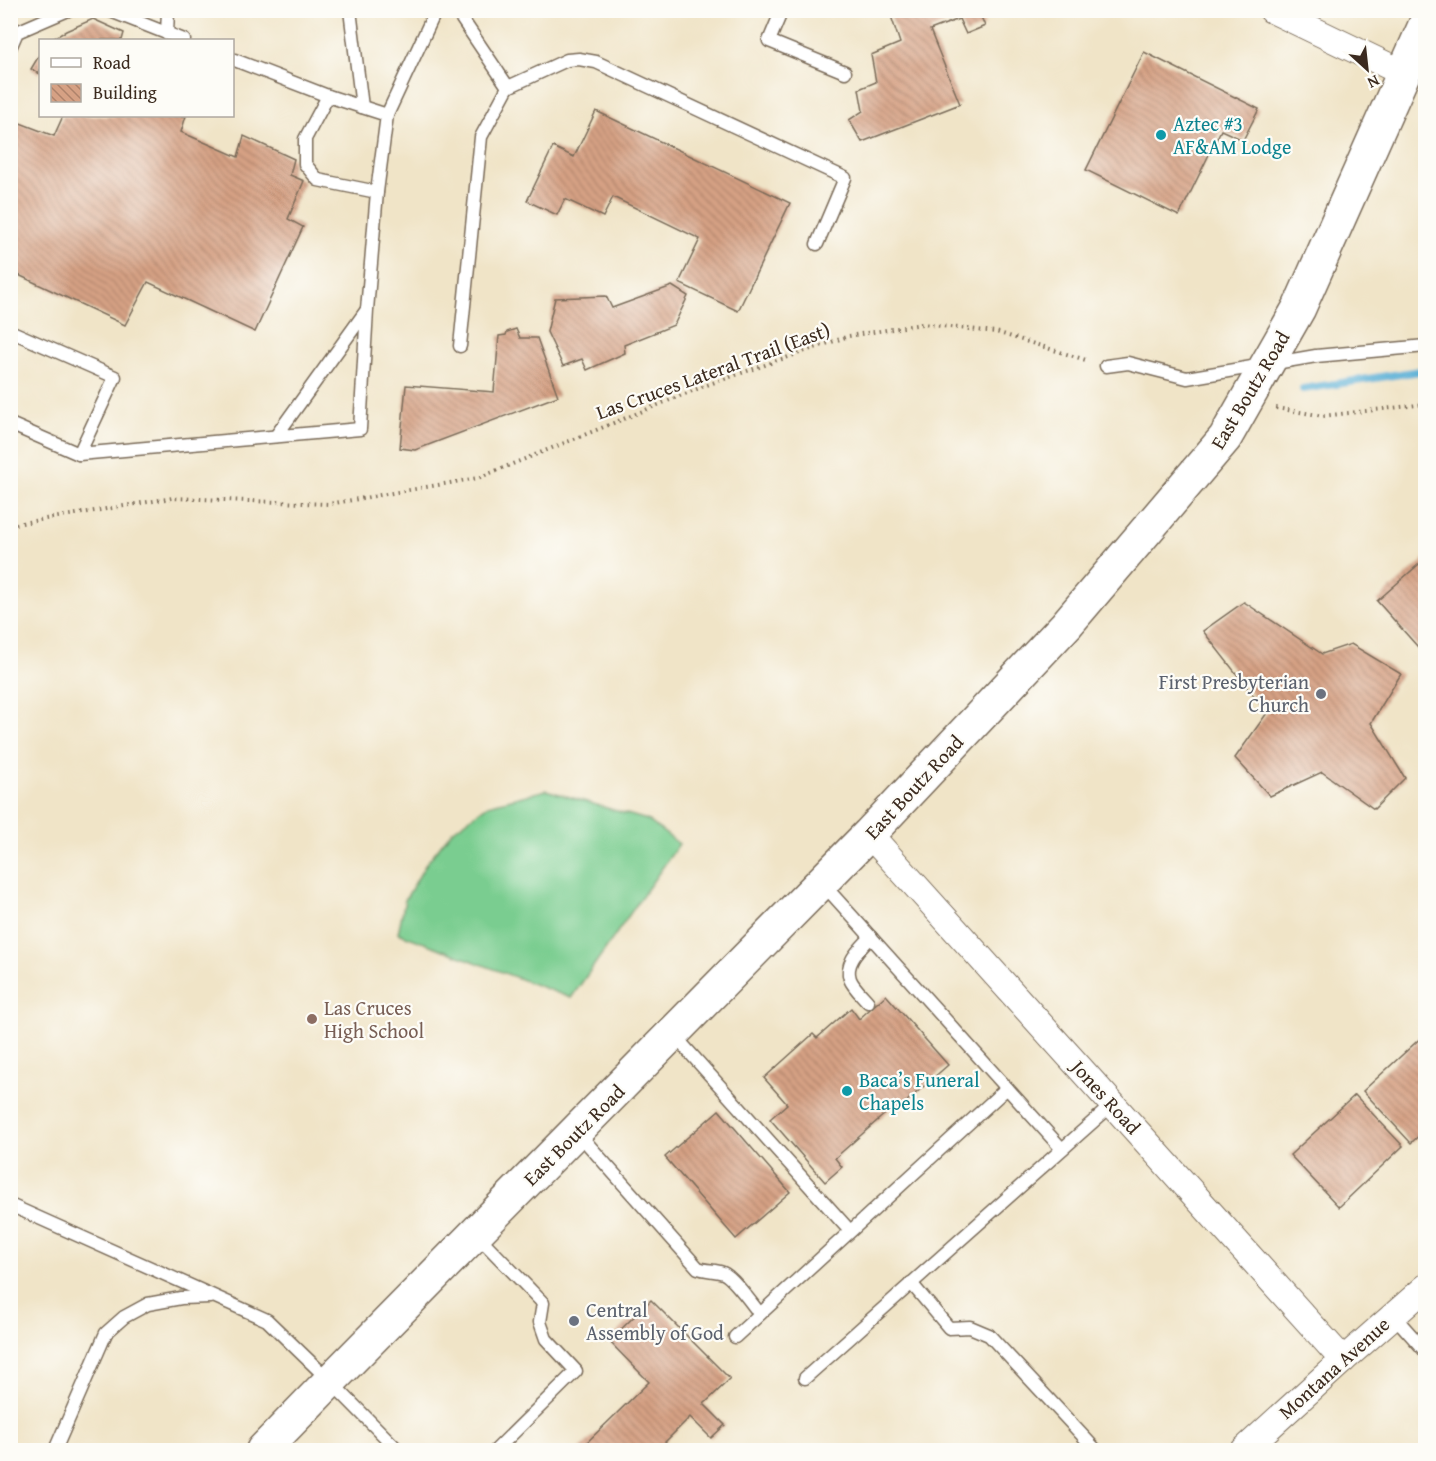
<svg xmlns="http://www.w3.org/2000/svg" width="1436" height="1461" viewBox="0 0 1436 1461" font-family="'Gentium Book Plus',serif">
	<style>
		.pitch { fill: #7acd90; stroke: #5a7c57; stroke-width: 1.5 }
		.lines { fill: none; stroke-linecap: round; stroke-linejoin: round }
		.stream { stroke: #58afd5; stroke-width: 8 }
		.building { fill: url(#building-back-hatch) }
		.lane-casing { stroke: #7a6b59; stroke-width: 15 }
		.street-casing { stroke: #7a6b59; stroke-width: 28 }
		.secondary-casing { stroke: #7a6b59; stroke-width: 36 }
		.path { stroke: #7a6b59; stroke-width: 4; stroke-dasharray: 1.5 4.5; stroke-linecap: butt }
		.lane { stroke: #fff; stroke-width: 12 }
		.street { stroke: #fff; stroke-width: 26 }
		.secondary { stroke: #fff; stroke-width: 33 }
		.culture-dot { fill: #0f9aa8; stroke: #fdfcf7; stroke-width: 2 }
		.worship-dot { fill: #6b7280; stroke: #fdfcf7; stroke-width: 2 }
		.education-dot { fill: #8d6e63; stroke: #fdfcf7; stroke-width: 2 }
		.labels { text-anchor: middle; stroke-width: 4.5; stroke-linejoin: round; paint-order: stroke }
		.culture-label { font-size: 20px; fill: #0d838f; stroke: #fdfcf7; text-anchor: start }
		.street-label { font-size: 20px; fill: #3b2a1e; stroke: #fdfcf7 }
		.worship-label { font-size: 20px; fill: #5b616d; stroke: #fdfcf7; text-anchor: end }
		.education-label { font-size: 20px; fill: #785e54; stroke: #fdfcf7; text-anchor: start }
	</style>
	<defs>
		<pattern id="building-back-hatch" width="6" height="6" patternUnits="userSpaceOnUse" patternTransform="scale(1.5)"><rect width="6" height="6" fill="#d6a184"/><path d="M-1 5l2 2M0 0l6 6M5-1l2 2" fill="none" stroke="#af836b"/></pattern>
	</defs>
	<rect width="100%" height="100%" fill="#fdfcf7"/>
	<filter id="ink" filterUnits="userSpaceOnUse"><feTurbulence type="fractalNoise" baseFrequency=".0167" numOctaves="2"/><feDisplacementMap in="SourceGraphic" scale="12" xChannelSelector="R" yChannelSelector="G"/><feConvolveMatrix kernelMatrix="1 2 1 2 8 2 1 2 1" color-interpolation-filters="sRGB"/></filter>
	<filter id="wash" filterUnits="userSpaceOnUse"><feTurbulence type="fractalNoise" baseFrequency=".008" numOctaves="4" result="noise"/><feDisplacementMap in="SourceGraphic" scale="24" xChannelSelector="R" yChannelSelector="G"/><feGaussianBlur stdDeviation="1.35" result="paint"/><feColorMatrix in="noise" values="0 0 0 0 0 0 0 0 0 0 0 0 0 0 0 0 0 1.4 0 .05"/><feComposite in="paint" operator="in"/></filter>
	<g filter="url(#wash)">
		<rect width="100%" height="100%" fill="#f0e4c7"/>
		<polygon class="pitch" points="546,790 647,820 679,844 571,998 398,933 405,900 426,864 451,832 488,805"/>
		<g class="lines">
			<polyline class="stream" points="1303,389 1426,370"/>
		</g>
		<g id="blocks">
			<g class="building">
				<polygon points="889,10 978,10 985,26 966,34 959,19 930,30 960,104 862,142 849,120 863,111 859,89 876,82 871,55 900,43"/>
				<polygon points="93,19 124,33 122,40 51,40 66,31"/>
				<polygon points="1144,52 1259,109 1243,140 1221,130 1179,216 1086,170"/>
				<polygon points="40,54 40,74 31,69"/>
				<polygon points="596,111 790,203 738,311 679,283 700,239 613,197 603,217 565,199 557,215 527,201 553,147 574,157"/>
				<polygon points="63,116 186,116 181,132 238,157 244,136 294,159 290,175 304,181 288,219 303,227 255,332 148,282 125,325 10,271 10,119 54,136"/>
				<polygon points="672,286 688,296 674,325 624,345 625,353 587,370 582,359 563,366 547,332 555,298 606,296 612,308"/>
				<polygon points="516,329 520,338 537,338 558,396 415,450 400,448 406,385 494,392 499,336 506,335 507,332"/>
				<polygon points="1426,558 1426,656 1377,601"/>
				<polygon points="1244,602 1322,654 1351,644 1401,674 1371,723 1405,778 1374,809 1322,772 1270,796 1235,758 1267,713 1203,631"/>
				<polygon points="886,995 948,1065 898,1109 895,1105 835,1158 842,1167 825,1182 770,1119 787,1104 764,1078 813,1034 817,1038 851,1008 859,1019"/>
				<polygon points="1426,1033 1426,1129 1411,1143 1363,1091"/>
				<polygon points="1355,1095 1403,1146 1339,1207 1290,1155"/>
				<polygon points="719,1110 790,1192 736,1239 665,1157"/>
				<polygon points="651,1300 730,1379 704,1404 725,1425 711,1438 690,1417 657,1450 579,1450 649,1382 609,1341"/>
			</g>
		</g>
	</g>
	<g filter="url(#ink)">
		<use href="#blocks" fill-opacity="0" stroke="#7a6b59" stroke-width="1.5"/>
		<g class="lines">
			<defs>
				<g id="lane">
					<polyline points="108,10 184,40"/>
					<polyline points="350,10 362,107"/>
					<polyline points="456,10 508,87 481,137 460,346"/>
					<polyline points="782,10 769,41 845,72"/>
					<polyline points="167,34 168,10"/>
					<polyline points="10,48 17,32 68,10"/>
					<polyline points="232,59 328,96 387,115"/>
					<polyline points="508,87 567,60 579,59 596,62 845,178 817,244"/>
					<polyline points="328,96 305,139 305,164 318,180 377,192"/>
					<polyline points="10,331 115,377 79,454"/>
					<polyline points="1106,366 1128,363 1187,378 1316,356 1426,346"/>
					<polyline points="10,424 79,454 360,429 367,310 377,192 387,115 436,10"/>
					<polyline points="276,436 366,311"/>
					<polyline points="822,883 1062,1149"/>
					<path d="M868 1002C863 996 853 987 850 979 844 962 861 948 871 937"/>
					<polyline points="673,1034 850,1231"/>
					<path d="M577 1132 698 1268C706 1271 715 1270 723 1273 733 1277 752 1304 760 1314"/>
					<polyline points="10,1205 267,1320 330,1381 398,1450"/>
					<polyline points="477,1235 543,1303 540,1322 546,1339 576,1371 496,1450"/>
					<polyline points="911,1283 949,1328 970,1327 989,1335 1096,1450"/>
					<polyline points="1393,1315 1426,1352"/>
					<polyline points="735,1337 1007,1088"/>
					<polyline points="805,1378 1113,1104"/>
					<polyline points="55,1450 106,1333 124,1317 148,1304 181,1298 210,1297"/>
				</g>
				<g id="street">
					<polyline points="1272,10 1403,73"/>
					<polyline points="869,834 1343,1360"/>
					<polyline points="1244,1450 1343,1360 1426,1287"/>
				</g>
				<polyline id="secondary" points="263,1450 330,1381 869,834 1066,625 1225,438 1299,308 1426,23"/>
			</defs>
			<use href="#lane" class="lane-casing"/>
			<use href="#street" class="street-casing"/>
			<use href="#secondary" class="secondary-casing"/>
			<g class="path">
				<polyline points="1276,408 1323,416 1426,404"/>
				<polyline points="10,525 172,498 329,504 478,478 707,385 849,336 922,324 996,332 1089,361"/>
			</g>
			<use href="#lane" class="lane"/>
			<use href="#street" class="street"/>
			<use href="#secondary" class="secondary"/>
		</g>
	</g>
	<g class="culture-dot">
		<circle cx="1161" cy="135" r="6"/>
		<circle cx="847" cy="1091" r="6"/>
	</g>
	<g class="worship-dot">
		<circle cx="1321" cy="694" r="6"/>
		<circle cx="574" cy="1321" r="6"/>
	</g>
	<circle class="education-dot" cx="312" cy="1019" r="6"/>
	<g class="labels">
		<g class="culture-label">
			<text x="1173" y="131">Aztec #3<tspan x="1173" dy="23">AF&amp;AM Lodge</tspan></text>
			<text x="859" y="1087">Baca’s Funeral<tspan x="859" dy="23">Chapels</tspan></text>
		</g>
		<g class="street-label">
			<text transform="translate(713 371) rotate(-20)" y="7">Las Cruces Lateral Trail (East)</text>
			<text transform="translate(1250 390) rotate(-59)" y="7">East Boutz Road</text>
			<text transform="translate(914 787) rotate(-47)" y="7">East Boutz Road</text>
			<text transform="translate(1106 1097) rotate(48)" y="7">Jones Road</text>
			<text transform="translate(574 1135) rotate(-45)" y="7">East Boutz Road</text>
			<text transform="translate(1334 1368) rotate(-42)" y="7">Montana Avenue</text>
		</g>
		<g class="worship-label">
			<text x="1309" y="689">First Presbyterian<tspan x="1309" dy="23">Church</tspan></text>
			<text x="586" y="1317" text-anchor="start">Central<tspan x="586" dy="23">Assembly of God</tspan></text>
		</g>
		<g class="education-label">
			<text x="324" y="1015">Las Cruces<tspan x="324" dy="23">High School</tspan></text>
		</g>
	</g>
	<rect width="1436" height="1461" fill="none" stroke="#fdfcf7" stroke-width="36"/>
	<rect x="39" y="39" width="195" height="78" fill="#fdfcf7" stroke="#afa8a0" stroke-width="1.5"/>
	<rect x="51" y="58" width="30" height="9" fill="#ffffff" stroke="#afa8a0" stroke-width="1.5"/>
	<text x="93" y="69" font-size="18" fill="#3b2a1e">Road</text>
	<rect x="51" y="84" width="30" height="18" fill="url(#building-back-hatch)" stroke="#afa8a0" stroke-width="1.5"/>
	<text x="93" y="99" font-size="18" fill="#3b2a1e">Building</text>
	<g transform="translate(1367 69) rotate(153)" stroke="#fdfcf7" stroke-width="4.5" paint-order="stroke">
	<path d="M0-4.5L10 22L0 15L-10 22Z" fill="#3b2a1e"/>
	<text y="-9" font-size="16" font-weight="bold" text-anchor="middle" fill="#3b2a1e">N</text>
	</g>
</svg>
